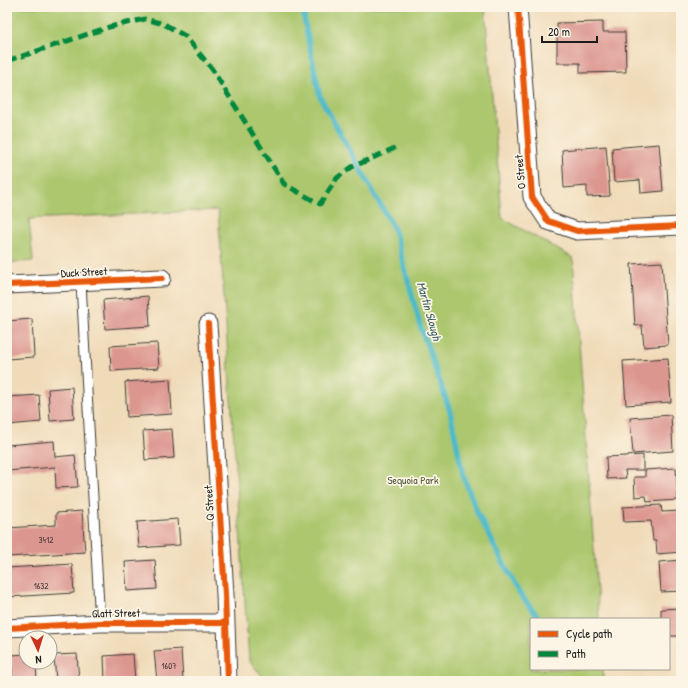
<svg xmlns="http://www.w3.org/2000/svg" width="688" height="688" viewBox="0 0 688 688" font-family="'Patrick Hand',sans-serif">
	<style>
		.green { fill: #acc76e; stroke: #647245 }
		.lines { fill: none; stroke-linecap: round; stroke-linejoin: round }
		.stream { stroke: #4dbac8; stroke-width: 5.5 }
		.building { fill: #dc9690 }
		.lane-casing { stroke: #3c3934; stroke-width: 11 }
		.street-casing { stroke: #3c3934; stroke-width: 19 }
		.lane { stroke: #fff; stroke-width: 9 }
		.street { stroke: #fff; stroke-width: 17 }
		.quiet { stroke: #00873e; stroke-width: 5; stroke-dasharray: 10 5; stroke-linecap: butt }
		.cycleway-casing { stroke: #fcf5e5; stroke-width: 8 }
		.cycleway { stroke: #e8590c; stroke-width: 6 }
		.labels { text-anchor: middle; stroke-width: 3.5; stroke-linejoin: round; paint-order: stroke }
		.number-label { font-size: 9px; fill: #4c3a39 }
		.street-label { font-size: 11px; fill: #1c1c1c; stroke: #fcf5e5 }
		.park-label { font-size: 11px; fill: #4e5839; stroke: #fcf5e5 }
		.water-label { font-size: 12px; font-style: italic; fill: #305b61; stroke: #fcf5e5 }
	</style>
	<rect width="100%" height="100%" fill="#fcf5e5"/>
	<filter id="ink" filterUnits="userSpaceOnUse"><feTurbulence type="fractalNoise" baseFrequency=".025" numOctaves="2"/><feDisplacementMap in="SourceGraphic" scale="8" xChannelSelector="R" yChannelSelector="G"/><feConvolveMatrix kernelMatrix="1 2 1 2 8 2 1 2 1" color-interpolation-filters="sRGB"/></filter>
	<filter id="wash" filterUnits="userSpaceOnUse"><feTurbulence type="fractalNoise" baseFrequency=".012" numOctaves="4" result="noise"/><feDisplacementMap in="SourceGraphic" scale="16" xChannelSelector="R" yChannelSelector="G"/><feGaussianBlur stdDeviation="0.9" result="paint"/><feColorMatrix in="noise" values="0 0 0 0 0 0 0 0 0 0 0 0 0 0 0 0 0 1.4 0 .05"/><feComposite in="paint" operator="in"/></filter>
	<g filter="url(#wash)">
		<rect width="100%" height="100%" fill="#f0dbb9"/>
		<polygon class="green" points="7,7 485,7 502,218 573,258 599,619 531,619 531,669 603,669 604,681 267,681 249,661 218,210 29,219 33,261 7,263"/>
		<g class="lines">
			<polyline class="stream" points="303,7 305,24 320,97 394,229 421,328 450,411 463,475 477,512 519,593 540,619"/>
		</g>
		<g id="blocks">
			<g class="building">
				<polygon points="603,22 603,32 625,32 626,72 580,73 580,63 557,63 557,23"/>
				<polygon points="659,144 663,191 641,193 640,180 614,182 612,148"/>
				<polygon points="606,146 610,196 587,197 587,186 564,188 562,150"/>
				<polygon points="662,262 668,345 644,347 642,325 635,326 631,264"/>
				<polygon points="148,296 150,326 105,329 103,300"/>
				<polygon points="32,319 34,357 7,359 7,321"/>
				<polygon points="157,343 159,368 111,371 110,346"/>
				<polygon points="668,358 671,402 626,405 623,361"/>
				<polygon points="170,379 172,414 127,417 125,382"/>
				<polygon points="72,387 74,419 50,421 48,389"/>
				<polygon points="39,395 41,422 7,425 7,397"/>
				<polygon points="671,415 673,451 633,454 630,418"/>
				<polygon points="172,429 174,458 145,460 143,431"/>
				<polygon points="54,441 55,457 75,455 78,487 56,488 55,467 7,471 7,445"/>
				<polygon points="643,455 643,470 625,470 626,478 607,479 606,457"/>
				<polygon points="676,468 678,500 647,502 646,496 635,497 634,477 645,477 645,470"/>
				<polygon points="661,505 662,512 681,511 681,552 657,554 656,541 653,541 651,521 624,522 623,507"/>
				<polygon points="82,511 85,552 7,557 7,528 56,525 56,513"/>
				<polygon points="178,519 180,545 139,548 137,522"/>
				<polygon points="155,560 157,589 127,591 125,562"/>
				<polygon points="681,560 681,591 661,592 659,562"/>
				<polygon points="72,564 74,593 8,597 7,568"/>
				<polygon points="681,608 681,644 680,644 679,636 669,636 669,619 661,619 661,609"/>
				<polygon points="181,649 183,681 157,681 154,651"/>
				<polygon points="26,654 26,662 36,662 37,681 13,681 11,655"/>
				<polygon points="77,654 79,681 56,681 54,655"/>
				<polygon points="133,654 135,681 105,681 104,656"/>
			</g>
		</g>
	</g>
	<g filter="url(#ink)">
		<use href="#blocks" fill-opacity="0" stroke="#3c3934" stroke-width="1"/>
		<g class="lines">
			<defs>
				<polyline id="lane" points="81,283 100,623"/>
				<g id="street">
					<polyline points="518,7 532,197 548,221 577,231 681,226"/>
					<polyline points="7,285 162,278"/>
					<polyline points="208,324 225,594 228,681"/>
					<polyline points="7,628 100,623 225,623"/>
				</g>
			</defs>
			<use href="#lane" class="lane-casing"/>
			<use href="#street" class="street-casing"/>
			<use href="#lane" class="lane"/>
			<use href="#street" class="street"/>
			<polyline class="quiet" points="7,61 109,27 145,19 164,24 185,36 212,69 284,184 320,204 337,178 352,167 395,148"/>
			<defs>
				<g id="cycleway">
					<polyline points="518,7 532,197 548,221 577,231 681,226"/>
					<polyline points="7,285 162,278"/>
					<polyline points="208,324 225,594 228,681"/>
					<polyline points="7,628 100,623 225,623"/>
				</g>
			</defs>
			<use href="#cycleway" class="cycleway-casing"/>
			<use href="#cycleway" class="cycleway"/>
		</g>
	</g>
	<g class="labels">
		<g class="number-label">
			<text x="46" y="543">3412</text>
			<text x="41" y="589">1632</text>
			<text x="169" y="669">1607</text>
		</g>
		<g class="street-label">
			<text transform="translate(520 172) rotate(-95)" y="4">O Street</text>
			<text transform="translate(84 272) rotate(-3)" y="4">Duck Street</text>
			<text transform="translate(209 503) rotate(-93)" y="4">Q Street</text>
			<text transform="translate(116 613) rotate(-1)" y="4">Glatt Street</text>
		</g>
		<g class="park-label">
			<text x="413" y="484">Sequoia Park</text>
		</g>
		<g class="water-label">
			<text transform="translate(429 311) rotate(74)" y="4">Martin Slough</text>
		</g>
	</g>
	<rect width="688" height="688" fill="none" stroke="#fcf5e5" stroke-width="24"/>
	<rect x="530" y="618" width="140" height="52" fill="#fcf5e5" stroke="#a29e95"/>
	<rect x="538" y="631" width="20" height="6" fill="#e8590c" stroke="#a29e95"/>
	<text x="566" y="638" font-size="12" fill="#1c1c1c">Cycle path</text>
	<rect x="538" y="651" width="20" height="6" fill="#00873e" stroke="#a29e95"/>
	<text x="566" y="658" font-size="12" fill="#1c1c1c">Path</text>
	<g transform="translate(38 650) rotate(176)"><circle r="19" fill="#fcf5e5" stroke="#a29e95"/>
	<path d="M0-3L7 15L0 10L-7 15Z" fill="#c8321e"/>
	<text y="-6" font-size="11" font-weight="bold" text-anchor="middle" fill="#1c1c1c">N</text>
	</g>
	<path d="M542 36v6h55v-6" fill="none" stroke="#1c1c1c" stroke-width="2"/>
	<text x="548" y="36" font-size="12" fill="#1c1c1c" stroke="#fcf5e5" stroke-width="3" paint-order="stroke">20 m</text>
</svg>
